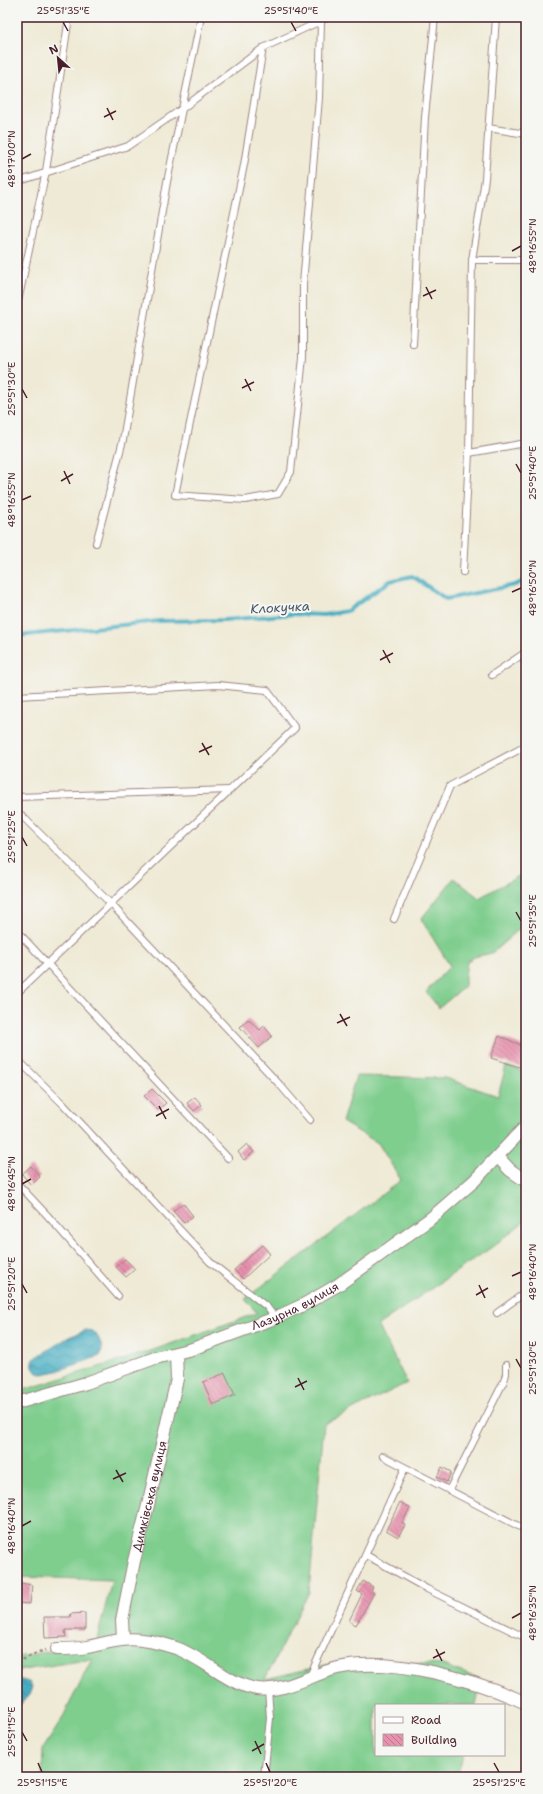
<svg xmlns="http://www.w3.org/2000/svg" width="543" height="1794" viewBox="0 0 543 1794" font-family="'Shantell Sans',sans-serif">
	<style>
		.grass { fill: #7fce8e; stroke: #64765c }
		.water { fill: url(#water-waves); stroke: #476677 }
		.lines { fill: none; stroke-linecap: round; stroke-linejoin: round }
		.stream { stroke: #44aec3; stroke-width: 4 }
		.building { fill: url(#building-back-hatch) }
		.service-casing { stroke: #9c8480; stroke-width: 8 }
		.minor-casing { stroke: #9c8480; stroke-width: 14 }
		.path { stroke: #9c8480; stroke-width: 2.5; stroke-dasharray: 3 3; stroke-linecap: butt }
		.service { stroke: #fff; stroke-width: 6 }
		.minor { stroke: #fff; stroke-width: 12 }
		.ticks { fill: none; stroke: #4a1f2b; stroke-width: 1.5 }
		.labels { text-anchor: middle; stroke-width: 4; stroke-linejoin: round; paint-order: stroke }
		.street-label { font-size: 12px; fill: #4a1f2b; stroke: #f6f6f2 }
		.water-label { font-size: 13px; font-style: italic; fill: #485868; stroke: #f6f6f2 }
		.neatline { fill: none; stroke: #4a1f2b; stroke-width: 1.5 }
		.ticks-label { font-size: 10px; text-anchor: middle; fill: #4a1f2b }
	</style>
	<defs>
		<pattern id="water-waves" width="16" height="10" patternUnits="userSpaceOnUse"><rect width="16" height="10" fill="#44aec3"/><path d="M0 5q4-4 8 0t8 0" fill="none" stroke="#3b8d9f"/></pattern>
		<pattern id="building-back-hatch" width="6" height="6" patternUnits="userSpaceOnUse"><rect width="6" height="6" fill="#e691ad"/><path d="M-1 5l2 2M0 0l6 6M5-1l2 2" fill="none" stroke="#bc768d"/></pattern>
	</defs>
	<rect width="100%" height="100%" fill="#f6f6f2"/>
	<filter id="ink" filterUnits="userSpaceOnUse"><feTurbulence type="fractalNoise" baseFrequency=".025" numOctaves="2"/><feDisplacementMap in="SourceGraphic" scale="8" xChannelSelector="R" yChannelSelector="G"/><feConvolveMatrix kernelMatrix="1 2 1 2 8 2 1 2 1" color-interpolation-filters="sRGB"/></filter>
	<filter id="wash" filterUnits="userSpaceOnUse"><feTurbulence type="fractalNoise" baseFrequency=".012" numOctaves="4" result="noise"/><feDisplacementMap in="SourceGraphic" scale="16" xChannelSelector="R" yChannelSelector="G"/><feGaussianBlur stdDeviation="0.9" result="paint"/><feColorMatrix in="noise" values="0 0 0 0 0 0 0 0 0 0 0 0 0 0 0 0 0 1.4 0 .05"/><feComposite in="paint" operator="in"/></filter>
	<g filter="url(#wash)">
		<rect width="100%" height="100%" fill="#efead5"/>
		<g class="grass">
			<polygon points="526,872 526,923 492,953 474,957 467,962 465,976 465,986 439,1008 426,992 450,966 421,919 454,878 479,898"/>
			<polygon points="506,1066 526,1072 526,1220 492,1247 378,1325 407,1383 324,1424 309,1592 265,1679 348,1660 391,1661 443,1665 482,1680 476,1705 376,1705 376,1755 463,1755 457,1777 42,1777 43,1749 61,1721 92,1659 17,1671 17,1657 96,1643 112,1580 21,1577 17,1597 17,1392 145,1353 257,1313 245,1299 401,1180 378,1143 342,1122 356,1076 445,1078 498,1096"/>
		</g>
		<g class="water">
			<path d="M86 1330 93 1331C99 1337 105 1348 100 1356L57 1371 42 1374 37 1373C33 1369 31 1363 35 1358L69 1337Z"/>
			<polygon points="17,1679 29,1682 32,1687 29,1695 17,1708"/>
		</g>
		<g class="lines">
			<polyline class="stream" points="17,636 159,621 224,620 294,614 324,615 347,611 390,581 412,576 446,599 515,585 526,580"/>
		</g>
		<g id="blocks">
			<g class="building">
				<polygon points="248,1019 260,1030 264,1026 272,1036 259,1048 240,1027"/>
				<polygon points="499,1036 526,1047 526,1069 491,1058"/>
				<polygon points="152,1089 166,1103 158,1110 144,1096"/>
				<polygon points="195,1097 202,1105 194,1111 187,1103"/>
				<polygon points="247,1144 254,1152 244,1160 238,1152"/>
				<polygon points="31,1166 40,1177 31,1185 22,1174"/>
				<polygon points="183,1203 193,1216 184,1223 173,1211"/>
				<polygon points="262,1245 270,1254 243,1279 234,1270"/>
				<polygon points="125,1259 135,1269 126,1277 116,1267"/>
				<polygon points="225,1373 235,1395 213,1405 203,1382"/>
				<polygon points="442,1467 451,1472 447,1482 437,1477"/>
				<polygon points="400,1502 410,1508 402,1523 405,1525 398,1537 386,1530"/>
				<polygon points="363,1581 373,1587 371,1591 374,1593 356,1625 349,1621 362,1594 357,1591"/>
				<polygon points="21,1583 32,1585 30,1604 18,1603"/>
				<polygon points="85,1613 85,1630 65,1630 66,1637 45,1638 44,1617 71,1617 70,1614"/>
			</g>
		</g>
	</g>
	<g filter="url(#ink)">
		<use href="#blocks" fill-opacity="0" stroke="#9c8480" stroke-width="1"/>
		<g class="lines">
			<defs>
				<g id="service">
					<polyline points="263,48 244,165 175,495 245,500 278,494 291,472 303,357 303,284 319,98 321,22"/>
					<polyline points="488,128 526,134"/>
					<polyline points="17,182 128,146 183,108 263,48 329,17"/>
					<polyline points="472,260 526,260"/>
					<polyline points="17,306 46,171 69,17"/>
					<polyline points="413,344 425,117 435,17"/>
					<polyline points="469,453 526,443"/>
					<polyline points="96,543 123,440 167,182 201,17"/>
					<polyline points="463,572 469,453 472,260 485,179 496,17"/>
					<polyline points="492,675 526,652"/>
					<polyline points="17,696 218,685 267,690 295,728 17,993"/>
					<polyline points="17,797 230,790"/>
					<polyline points="17,811 111,904 280,1085 310,1120"/>
					<polyline points="394,919 450,786 526,746"/>
					<polyline points="17,931 228,1158"/>
					<polyline points="17,1059 63,1104 210,1262 267,1307 275,1318"/>
					<polyline points="17,1183 47,1215 118,1296"/>
					<polyline points="497,1313 526,1292"/>
					<polyline points="383,1456 526,1530"/>
					<polyline points="449,1490 504,1381 506,1374 506,1365"/>
					<polyline points="366,1555 427,1589 526,1638"/>
					<polyline points="310,1676 405,1468"/>
					<polyline points="264,1777 270,1718 268,1689"/>
				</g>
				<g id="minor">
					<polyline points="498,1157 510,1170 526,1181"/>
					<path id="s1" d="M17 1403 86 1383 155 1358 192 1349 275 1318 303 1305 338 1285 430 1219 474 1181 526 1126"/>
					<path id="s2" d="M123 1639 122 1620 134 1561 149 1501 177 1379 176 1354"/>
					<path d="M57 1649C67 1649 77 1649 87 1647 99 1645 110 1641 122 1640 139 1637 160 1643 176 1648 204 1658 227 1684 257 1689 284 1693 312 1674 338 1668 393 1656 476 1680 526 1703"/>
				</g>
			</defs>
			<use href="#service" class="service-casing"/>
			<use href="#minor" class="minor-casing"/>
			<polyline class="path" points="17,1662 39,1652 46,1650"/>
			<use href="#service" class="service"/>
			<use href="#minor" class="minor"/>
		</g>
	</g>
	<path class="ticks" d="M63 22 68 31M291 22 296 31M107 108 113 120M104 117 116 111M22 159 31 154M512 251 521 246M426 287 432 299M423 296 436 290M245 379 251 391M242 388 254 382M22 389 27 398M516 464 521 473M64 471 70 484M61 481 73 474M22 500 31 496M512 592 521 588M383 650 390 663M380 660 393 653M202 743 209 755M199 752 212 746M22 837 27 846M516 912 521 921M340 1014 347 1026M337 1023 350 1017M159 1106 166 1119M156 1116 169 1109M22 1184 31 1179M512 1276 521 1272M22 1284 27 1293M479 1285 485 1298M476 1295 488 1288M516 1359 521 1368M298 1378 304 1390M295 1387 307 1381M116 1470 123 1482M113 1479 126 1473M22 1526 31 1521M512 1618 521 1613M436 1649 442 1661M433 1658 445 1652M22 1732 27 1741M255 1741 261 1754M252 1751 264 1744M38 1763 42 1772M266 1763 270 1772M494 1763 499 1772"/>
	<g class="labels">
		<g class="street-label">
			<text dy="4" stroke="none"><textPath href="#s1" startOffset="295">Лазурна вулиця</textPath></text>
			<text dy="4" stroke="none"><textPath href="#s2" startOffset="146">Димківська вулиця</textPath></text>
		</g>
		<g class="water-label">
			<text transform="translate(280 607) rotate(-3)" y="5">Клокучка</text>
		</g>
	</g>
	<rect width="543" height="1794" fill="none" stroke="#f6f6f2" stroke-width="44"/>
	<rect x="375" y="1704" width="130" height="52" fill="#f6f6f2" stroke="#b1a0a2"/>
	<rect x="383" y="1717" width="20" height="6" fill="#ffffff" stroke="#b1a0a2"/>
	<text x="411" y="1724" font-size="12" fill="#4a1f2b">Road</text>
	<rect x="383" y="1734" width="20" height="12" fill="url(#building-back-hatch)" stroke="#b1a0a2"/>
	<text x="411" y="1744" font-size="12" fill="#4a1f2b">Building</text>
	<g transform="translate(58 58) rotate(333)" stroke="#f6f6f2" stroke-width="3" paint-order="stroke">
	<path d="M0-3L7 15L0 10L-7 15Z" fill="#4a1f2b"/>
	<text y="-6" font-size="11" font-weight="bold" text-anchor="middle" fill="#4a1f2b">N</text>
	</g>
	<rect x="22" y="22" width="499" height="1750" class="neatline"/>
	<g class="ticks-label">
		<text x="63" y="14">25°51'35"E</text>
		<text x="291" y="14">25°51'40"E</text>
		<text transform="translate(11 159) rotate(-90)" y="4">48°17'00"N</text>
		<text transform="translate(532 246) rotate(-90)" y="4">48°16'55"N</text>
		<text transform="translate(11 389) rotate(-90)" y="4">25°51'30"E</text>
		<text transform="translate(532 473) rotate(-90)" y="4">25°51'40"E</text>
		<text transform="translate(11 500) rotate(-90)" y="4">48°16'55"N</text>
		<text transform="translate(532 588) rotate(-90)" y="4">48°16'50"N</text>
		<text transform="translate(11 837) rotate(-90)" y="4">25°51'25"E</text>
		<text transform="translate(532 921) rotate(-90)" y="4">25°51'35"E</text>
		<text transform="translate(11 1184) rotate(-90)" y="4">48°16'45"N</text>
		<text transform="translate(532 1272) rotate(-90)" y="4">48°16'40"N</text>
		<text transform="translate(11 1284) rotate(-90)" y="4">25°51'20"E</text>
		<text transform="translate(532 1368) rotate(-90)" y="4">25°51'30"E</text>
		<text transform="translate(11 1526) rotate(-90)" y="4">48°16'40"N</text>
		<text transform="translate(532 1613) rotate(-90)" y="4">48°16'35"N</text>
		<text transform="translate(11 1732) rotate(-90)" y="4">25°51'15"E</text>
		<text x="42" y="1786">25°51'15"E</text>
		<text x="270" y="1786">25°51'20"E</text>
		<text x="499" y="1786">25°51'25"E</text>
	</g>
</svg>
